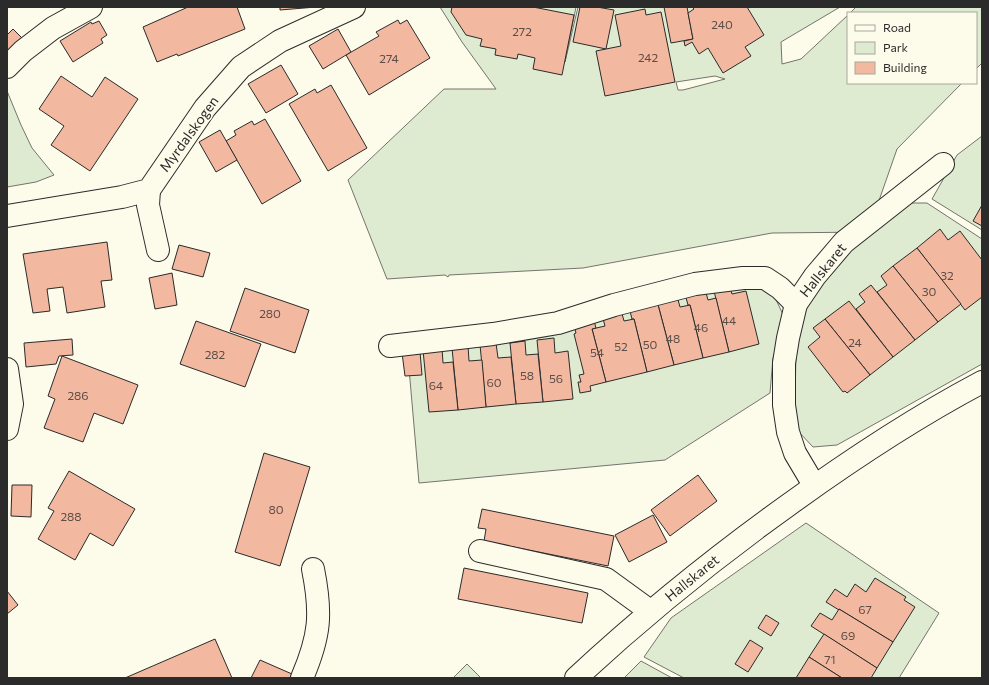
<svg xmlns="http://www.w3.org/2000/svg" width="989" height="685" viewBox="0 0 989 685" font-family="Commissioner,sans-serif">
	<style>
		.green { fill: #deebd1; stroke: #74746e; fill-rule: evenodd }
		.building { fill: #f2b8a0; stroke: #2b2b2b }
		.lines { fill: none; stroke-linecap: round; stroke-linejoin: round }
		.minor-casing { stroke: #2b2b2b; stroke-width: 24 }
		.minor { stroke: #fdfbea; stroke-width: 22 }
		.labels { text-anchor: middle; stroke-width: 3; stroke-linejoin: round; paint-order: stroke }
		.number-label { font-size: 12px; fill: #5d4e48 }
		.street-label { font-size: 14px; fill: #2b2b2b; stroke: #fdfbea }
	</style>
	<rect width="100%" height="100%" fill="#fdfbea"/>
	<g class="green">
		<path d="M440 7H576L565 62 578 7H840L781 42 782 64 801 59 848 15V83H962L897 149 868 232 772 233 583 268 449 275 448 277 445 275 387 279 348 180 444 89H496L462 42ZM715 76 725 79 683 90H678L676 82Z"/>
		<polygon points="856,7 982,7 982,63 976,69 976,13 850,13"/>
		<polygon points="7,91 21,125 32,148 54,175 36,182 7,187"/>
		<polygon points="982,136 982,230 932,199 957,155"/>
		<polygon points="911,203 927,203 982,239 982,364 837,445 813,447 797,430 795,401 796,352 802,314 815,290 856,243"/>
		<polygon points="723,274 773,293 785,319 773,358 770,393 665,460 419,483 406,334 558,323"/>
		<polygon points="806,523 939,613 899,678 684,678 644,657 671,618"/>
		<polygon points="641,661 672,678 624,678"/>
		<polygon points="467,664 481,678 453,678"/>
	</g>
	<g class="building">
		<polygon points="188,7 237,7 245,29 178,56 177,54 157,62 143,27"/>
		<polygon points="280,7 316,7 280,10"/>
		<polygon points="452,7 533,7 574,15 562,75 533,69 535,58 518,54 517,59 495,55 496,49 480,46 482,39 466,35 451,12"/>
		<polygon points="580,7 597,7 614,10 606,49 573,42"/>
		<polygon points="664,7 687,7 693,39 671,43"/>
		<polygon points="692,7 747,7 764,35 745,47 751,56 723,73 708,48 699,54 692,42 685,46 684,41 693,39 688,13 694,9"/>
		<polygon points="645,9 646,15 661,12 675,82 605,96 596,51 621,46 615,15"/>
		<polygon points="398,20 400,24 407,20 430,58 369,95 346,55 379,36 376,32"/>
		<polygon points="99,21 107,35 101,39 103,43 73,62 60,41 91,22 92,24"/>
		<polygon points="13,29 25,41 7,58 7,35"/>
		<polygon points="338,29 351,52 323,69 309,46"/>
		<polygon points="281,65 298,94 266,113 248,84"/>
		<polygon points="61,76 92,97 105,77 138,99 90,171 51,145 64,126 39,109"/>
		<polygon points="331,85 367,148 328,171 289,104 315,89 317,93"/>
		<polygon points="265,119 301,181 262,204 226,141 236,135 234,131 252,121 254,125"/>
		<polygon points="220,130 237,160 216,172 199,142"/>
		<polygon points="982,205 982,226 973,221"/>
		<polygon points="940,229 948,240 960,231 982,260 982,297 965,310 917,248"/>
		<polygon points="107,242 112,280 101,281 105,307 67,313 63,287 47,289 50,311 33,313 23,254"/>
		<polygon points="179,245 210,253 203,277 172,269"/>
		<polygon points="917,248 961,304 938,322 893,266"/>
		<polygon points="893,266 938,322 915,340 877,292 887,285 881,276"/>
		<polygon points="172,273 177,305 155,309 149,278"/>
		<polygon points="729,283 732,294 746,291 759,344 729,352 713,287"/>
		<polygon points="871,285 915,340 893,357 856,309 865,302 859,294"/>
		<polygon points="245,288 309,310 295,353 230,331"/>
		<polygon points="705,289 708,300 716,298 729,352 703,358 690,305 688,305 685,294"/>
		<polygon points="677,296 680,307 690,305 703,358 674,365 657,301"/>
		<polygon points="657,301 674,365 647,372 634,319 632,319 629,307"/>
		<polygon points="849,301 893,357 870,375 825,319"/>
		<polygon points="621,310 624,321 634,319 647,372 606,382 592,329 605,326 602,315"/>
		<polygon points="593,317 596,328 592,329 606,382 590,386 591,391 580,393 578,382 581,382 579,375 584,374 574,334 576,333 573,322"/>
		<polygon points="825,319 870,375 847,393 845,391 843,392 808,347 820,337 813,328"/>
		<polygon points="196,321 261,344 245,387 180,364"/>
		<polygon points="554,338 555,353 568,351 573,399 543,402 537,340"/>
		<polygon points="72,339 73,355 59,356 56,364 26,367 24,343"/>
		<polygon points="525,341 526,355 538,354 543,402 516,404 510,343"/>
		<polygon points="496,343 498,358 511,357 516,404 486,407 480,345"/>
		<polygon points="468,346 469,361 482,360 486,407 458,410 452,348"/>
		<polygon points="442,348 443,363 453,362 458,410 429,412 423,350"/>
		<polygon points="420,352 422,375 405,376 402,353"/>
		<polygon points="62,356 138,385 123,424 94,413 83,442 44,428 55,399 48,396"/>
		<polygon points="264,453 310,467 280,566 235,552"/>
		<polygon points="69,471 135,509 113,546 90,533 75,560 38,539 54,511 48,508"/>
		<polygon points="698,475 717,501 670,536 651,510"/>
		<polygon points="12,485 32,485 31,517 11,516"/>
		<polygon points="482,509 614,536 608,566 484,541 486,529 478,528"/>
		<polygon points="653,515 667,542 629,562 615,535"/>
		<polygon points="464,568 588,593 582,623 458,599"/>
		<polygon points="875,578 906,597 904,600 915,607 893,642 839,609 839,610 826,602 835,589 847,597 855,584 866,592"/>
		<polygon points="7,591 18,605 7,614"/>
		<polygon points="839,609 893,642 877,668 811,626 820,613 832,620"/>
		<polygon points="766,615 779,623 771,636 758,628"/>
		<polygon points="824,634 877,668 871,678 842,678 809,657"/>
		<polygon points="215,639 232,678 125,678"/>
		<polygon points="750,640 763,648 748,672 735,664"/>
		<polygon points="809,657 842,678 796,678"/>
		<polygon points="260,660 292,674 290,678 251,678"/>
	</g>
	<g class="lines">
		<defs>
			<g id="minor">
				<polyline points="7,67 23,51 53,28 91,7"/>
				<polyline points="149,190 148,205 158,250"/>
				<polyline points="7,216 122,197 149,190 205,108 241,67 280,41 354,7"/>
				<polyline points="390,346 493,334 558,323 614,305 695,284 743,278 765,278 780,288 796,304"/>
				<polyline points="7,369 12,404 7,429"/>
				<polyline points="814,485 795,453 788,432 784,405 784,363 788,338 796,304 815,276 844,242 943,164"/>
				<polyline points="480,551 606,579 650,611"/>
				<path d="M302 678C320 636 322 614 313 569"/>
				<path d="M576 678C643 616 713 559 787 506 849 461 914 418 982 382"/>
			</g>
		</defs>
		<use href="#minor" class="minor-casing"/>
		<use href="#minor" class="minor"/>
	</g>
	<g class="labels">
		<g class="number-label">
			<text x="722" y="29">240</text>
			<text x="522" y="36">272</text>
			<text x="648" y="62">242</text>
			<text x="389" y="63">274</text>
			<text x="947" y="280">32</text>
			<text x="929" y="296">30</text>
			<text x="270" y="318">280</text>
			<text x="729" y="325">44</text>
			<text x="701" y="332">46</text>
			<text x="673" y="343">48</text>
			<text x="855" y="347">24</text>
			<text x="650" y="349">50</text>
			<text x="621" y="351">52</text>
			<text x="597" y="357">54</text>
			<text x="215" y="359">282</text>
			<text x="527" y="380">58</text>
			<text x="556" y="383">56</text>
			<text x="494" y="387">60</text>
			<text x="436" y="390">64</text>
			<text x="78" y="400">286</text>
			<text x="276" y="514">80</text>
			<text x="71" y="521">288</text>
			<text x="865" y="614">67</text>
			<text x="848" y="640">69</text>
			<text x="830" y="664">71</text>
		</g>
		<g class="street-label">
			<text transform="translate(189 134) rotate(-54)" y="5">Myrdalskogen</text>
			<text transform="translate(823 270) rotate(-51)" y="5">Hallskaret</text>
			<text transform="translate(692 578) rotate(-39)" y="5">Hallskaret</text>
		</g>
	</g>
	<rect width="989" height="685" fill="none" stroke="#2b2b2b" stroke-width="16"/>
	<rect x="847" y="12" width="130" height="72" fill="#fdfbea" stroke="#a9a89e"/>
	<rect x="855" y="25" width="20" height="6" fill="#fdfbea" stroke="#a9a89e"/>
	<text x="883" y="32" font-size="12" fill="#2b2b2b">Road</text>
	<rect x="855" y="42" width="20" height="12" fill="#deebd1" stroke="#a9a89e"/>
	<text x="883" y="52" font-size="12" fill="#2b2b2b">Park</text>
	<rect x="855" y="62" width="20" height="12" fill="#f2b8a0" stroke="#a9a89e"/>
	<text x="883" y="72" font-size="12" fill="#2b2b2b">Building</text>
</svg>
